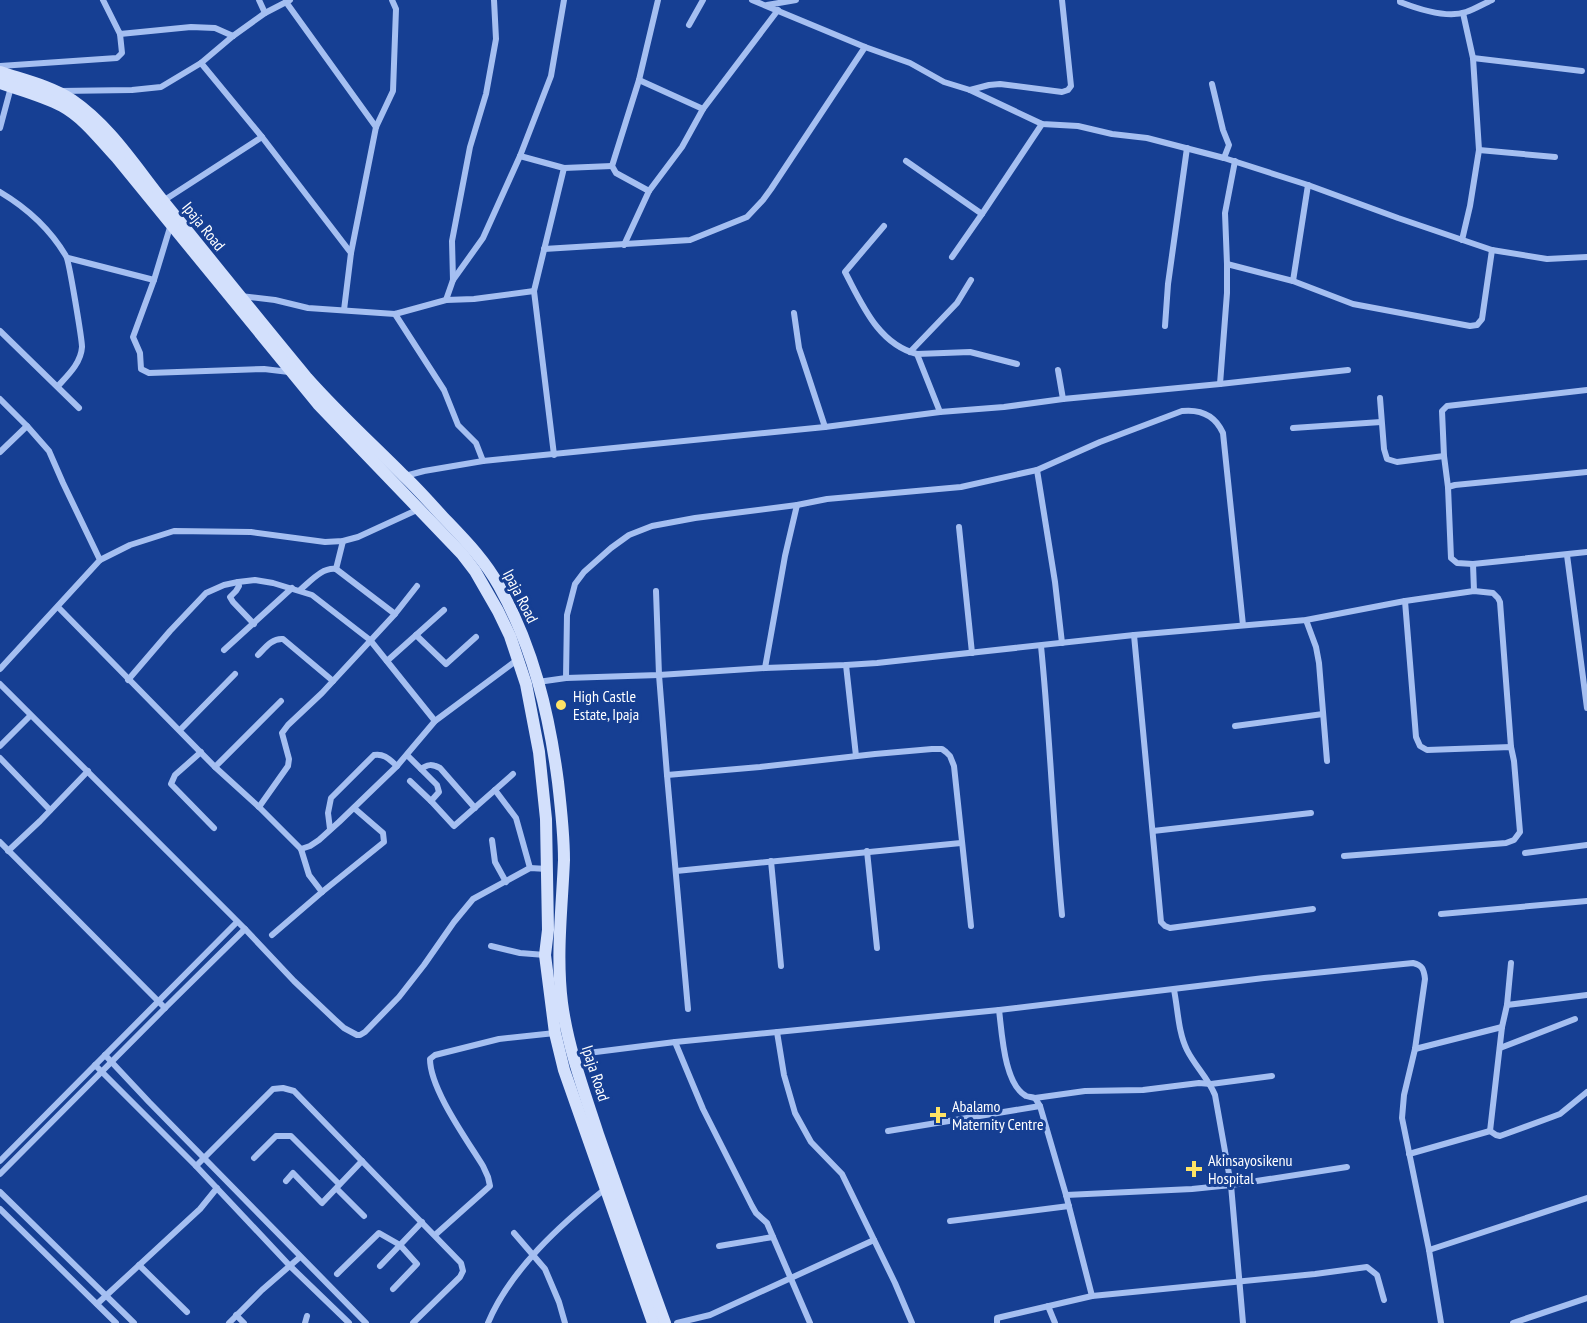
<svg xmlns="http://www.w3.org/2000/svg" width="1587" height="1323" viewBox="0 0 1587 1323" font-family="'PT Sans Narrow',sans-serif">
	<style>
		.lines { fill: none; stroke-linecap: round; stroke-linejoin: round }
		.street { stroke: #a5bff1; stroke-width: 6 }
		.secondary { stroke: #d3e0fc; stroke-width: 12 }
		.poi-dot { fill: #ffe365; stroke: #163f93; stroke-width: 2 }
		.labels { text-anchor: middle; stroke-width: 6; stroke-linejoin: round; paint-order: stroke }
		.street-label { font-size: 16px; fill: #fff; stroke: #163f93 }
		.poi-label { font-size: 16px; fill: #fff; stroke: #163f93; text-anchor: start }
	</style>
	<rect width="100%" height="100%" fill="#163f93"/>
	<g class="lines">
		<g class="street">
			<polyline points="103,0 120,34 191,27 215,28 233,36"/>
			<polyline points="259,0 265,13"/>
			<polyline points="752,0 865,47 910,63 944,82 970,90 1042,124 1078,126 1112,134 1147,138 1224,158 1308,185 1398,218 1492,250 1547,259 1587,257"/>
			<path d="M1400 0V2C1418 9 1447 19 1466 12 1475 9 1483 4 1492 0"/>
			<polyline points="286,2 376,127"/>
			<polyline points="767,5 796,0"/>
			<polyline points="689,25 703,0"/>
			<polyline points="1473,58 1582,71"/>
			<polyline points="201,63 262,137 351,253 344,310"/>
			<polyline points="0,66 117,58 122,53 120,34"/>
			<polyline points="639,80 703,109"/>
			<polyline points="1212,84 1223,130 1229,145 1224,158"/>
			<polyline points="970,90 989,85 1000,84 1062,92 1068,90 1071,86 1062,0"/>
			<polyline points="60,91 132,90 161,87 201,63 233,36 265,13 290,0"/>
			<polyline points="0,128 11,87"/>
			<polyline points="1479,150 1555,157"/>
			<polyline points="520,156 564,168 612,166"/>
			<polyline points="906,161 982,214"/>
			<polyline points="649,191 616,173 612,166 639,80 658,0"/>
			<path d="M0 192C27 208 50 229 66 256 69 260 82 340 82 347 81 363 68 375 58 386"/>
			<polyline points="163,201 262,137"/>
			<polyline points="171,224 154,280 133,337 140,353 141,369 149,373 264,369 289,372"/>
			<path d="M884 226 845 272C862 304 878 344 917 354L940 412"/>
			<polyline points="1462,240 1470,206 1479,150 1473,58 1463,13"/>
			<polyline points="624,245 649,191 682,147 703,109 778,10"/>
			<polyline points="544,249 690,240 747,217 763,200 771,189 865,47"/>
			<polyline points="351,253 376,127 393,91 396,9 392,0"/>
			<polyline points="952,257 982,214 1042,124"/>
			<polyline points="68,258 154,280"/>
			<polyline points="1227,264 1293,281 1353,304 1470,326 1477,325 1482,319 1492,250"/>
			<polyline points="453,280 483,238 520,156 551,76 564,0"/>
			<polyline points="1293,281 1308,185"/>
			<polyline points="240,296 275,300 308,308 395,314 446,300 474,299 534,291"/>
			<polyline points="446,300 453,280 452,241 470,147 486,94 496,39 494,0"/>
			<polyline points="794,313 799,348 825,427"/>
			<polyline points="395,314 444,390 458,425 476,443 483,461"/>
			<polyline points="1165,326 1168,284 1187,148"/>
			<polyline points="0,331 79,408"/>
			<polyline points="910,352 957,303 971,280"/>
			<polyline points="917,354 970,352 1017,364"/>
			<polyline points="1058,370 1063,399"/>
			<polyline points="1220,384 1227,293 1227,264 1225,213 1235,161"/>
			<polyline points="1380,398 1384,449 1387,459 1397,462 1444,456"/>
			<polyline points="0,399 27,426 49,451 63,483 100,560 0,669"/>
			<polyline points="1293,428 1381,422"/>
			<polyline points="0,452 27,426"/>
			<polyline points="554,455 534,291 564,168"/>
			<polyline points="1037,470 1055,582 1062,643"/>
			<polyline points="405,476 424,471 483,461 825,427 940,412 1004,407 1063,399 1220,384 1348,370"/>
			<polyline points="1448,487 1444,456 1442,411 1447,406 1587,390"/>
			<polyline points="959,527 972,653"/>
			<polyline points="1567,555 1587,708"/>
			<polyline points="100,560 130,545 174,531 251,532 325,542 343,541 358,537 419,509"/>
			<polyline points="1473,564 1457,563 1451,558 1448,487 1455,485 1587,472"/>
			<polyline points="336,569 343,541"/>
			<polyline points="238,582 239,586 236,591 230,597 233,602 254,624"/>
			<path d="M300 590C310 582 322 567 336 569L395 614"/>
			<polyline points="656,591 659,675 667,775 688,1009"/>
			<polyline points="1474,591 1473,564 1587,552"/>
			<polyline points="58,607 215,767 259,807 301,849 310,846 319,840 339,822 397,766 435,721 517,660"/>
			<polyline points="1306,620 1316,647 1319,663 1327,761"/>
			<polyline points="416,635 446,664 476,637"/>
			<polyline points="1134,635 1161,922 1165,926 1170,928 1313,909"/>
			<path d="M1041 646C1050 735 1053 825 1062 915"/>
			<polyline points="224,650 292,588"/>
			<path d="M258 655C265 648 272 638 283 639L333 681"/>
			<polyline points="387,661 444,610"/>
			<polyline points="846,665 856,756"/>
			<polyline points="765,668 785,556 797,505"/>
			<path d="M566 678 567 615 575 584 584 572 611 548 629 535 652 526 695 518 797 505 827 499 961 487 1037 470 1100 442 1182 411C1201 409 1215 415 1223 433L1243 625"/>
			<polyline points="128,680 170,631 206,593 224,585 238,582 255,580 273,583 312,595 370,640 435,721"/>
			<polyline points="538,682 566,678 659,675 765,668 846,665 877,663 1134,635 1306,620 1405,601 1474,591 1493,593 1498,598 1500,602 1511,747"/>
			<polyline points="0,684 245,929 294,981 333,1018 344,1028 357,1035 360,1035 365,1032 399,997 424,965 454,922 473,899 530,868 547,869"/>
			<polyline points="1235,726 1323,714"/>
			<polyline points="180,730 235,674"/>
			<polyline points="0,746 30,716"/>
			<polyline points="201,752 175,775 171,784 214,828"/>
			<polyline points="407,755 437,785 439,792 431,801 454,826 513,774"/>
			<polyline points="0,758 50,810"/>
			<polyline points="215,767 281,701"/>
			<path d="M421 769C428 764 432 764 440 768L475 808"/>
			<polyline points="667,775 760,767 875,754 932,749 942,749 946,752 950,756 954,766 971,926"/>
			<polyline points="410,781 431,801"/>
			<polyline points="495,790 516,818 530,868"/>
			<polyline points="259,807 288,766 289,759 282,733 288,725 322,693 395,614 417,586"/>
			<path d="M330 829 328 813 331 798 374 755C384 753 390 760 397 766"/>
			<polyline points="1153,831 1311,813"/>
			<polyline points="492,840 495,862 506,882"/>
			<polyline points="0,842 165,1008"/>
			<polyline points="301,849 309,875 322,892"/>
			<polyline points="8,851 40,821 88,771"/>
			<polyline points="867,851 877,948"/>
			<polyline points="1525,853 1587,845"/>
			<polyline points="1344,856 1506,843 1514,840 1520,832 1514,761 1511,747 1427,750 1420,746 1416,737 1405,601"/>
			<polyline points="771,861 781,966"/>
			<polyline points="676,871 961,843"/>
			<polyline points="1441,914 1587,901"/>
			<polyline points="272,935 322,892 384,842 383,833 354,808"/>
			<polyline points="491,946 520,953 545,955"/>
			<path d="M1174 990C1178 1009 1178 1032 1187 1050 1195 1066 1208 1078 1215 1095L1231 1185 1243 1323"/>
			<polyline points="1507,1005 1587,995"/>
			<path d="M999 1010C1002 1033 1004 1084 1026 1096 1029 1097 1032 1097 1035 1098L1040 1106 1066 1195 1092 1296"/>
			<polyline points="777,1032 784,1075 795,1113 811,1142 842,1174 895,1283 912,1323"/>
			<polyline points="675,1042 703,1109 752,1206 756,1213 767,1223 773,1237 810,1323"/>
			<polyline points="1500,1048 1575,1019"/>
			<polyline points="1415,1049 1502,1027"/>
			<polyline points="105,1055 149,1102 366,1323"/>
			<path d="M572 1055 675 1042 999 1010 1264 978 1413 963C1422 965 1424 969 1425 979L1415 1049 1404 1095 1402 1118 1429 1250 1441 1323"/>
			<polyline points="95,1065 196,1166 290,1266 349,1323"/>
			<polyline points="1035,1098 1085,1091 1143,1090 1199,1083 1211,1084 1272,1076"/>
			<polyline points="888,1131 1040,1106"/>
			<polyline points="1490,1131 1502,1027 1507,1005 1511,963"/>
			<polyline points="1409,1154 1490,1131 1496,1135 1500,1136 1552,1117 1560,1114 1587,1092"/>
			<polyline points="254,1158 276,1136 291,1136 339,1184"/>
			<polyline points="0,1161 237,922"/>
			<polyline points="196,1166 273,1089 283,1088 294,1091 461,1263 463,1271 460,1277 413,1323"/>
			<polyline points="0,1174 165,1008 245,929"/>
			<polyline points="286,1181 293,1173 322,1203 362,1161"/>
			<polyline points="337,1189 364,1216"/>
			<polyline points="0,1192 134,1323"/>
			<polyline points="1066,1195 1192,1189 1231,1185 1347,1167"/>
			<polyline points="0,1209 116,1323"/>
			<polyline points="950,1221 1069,1206"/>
			<polyline points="514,1233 545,1269 559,1302 565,1323"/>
			<path d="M435 1235 490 1186 488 1177 483 1166C467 1140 430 1089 430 1059L435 1055 499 1039 555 1033"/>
			<polyline points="719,1246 773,1237"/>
			<polyline points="1429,1250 1587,1198"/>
			<polyline points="139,1265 187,1312"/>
			<polyline points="380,1266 422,1222"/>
			<polyline points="337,1274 379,1233 400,1245 417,1264 393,1289"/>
			<polyline points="97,1304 200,1209 217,1188"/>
			<polyline points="1048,1306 1055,1323"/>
			<polyline points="236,1315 244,1323"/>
			<polyline points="229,1323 262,1290 300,1257"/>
			<polyline points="305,1323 307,1316"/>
			<path d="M488 1323C510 1270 561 1224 605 1189"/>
			<polyline points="677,1323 710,1315 874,1240"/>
			<polyline points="997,1323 997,1318 1092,1296 1315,1274 1367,1267 1377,1275 1384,1300"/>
			<polyline points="1513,1323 1587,1298"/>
		</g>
		<g class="secondary">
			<path d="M0 72C24 80 51 86 72 100 110 126 135 166 163 201 211 260 258 319 307 378 337 412 371 443 403 475 417 488 430 503 443 517 464 539 485 560 499 586 533 647 549 713 558 782 561 808 564 834 564 860 562 908 556 955 562 1003 568 1048 584 1091 598 1134 620 1197 642 1260 665 1323"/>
			<path d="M0 83C20 90 43 96 62 106 84 118 100 140 117 158L318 404 462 554 475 571 498 611 510 636 526 684 539 752 546 819 548 930 545 955 555 1033 564 1070 653 1323"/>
		</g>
	</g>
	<g class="poi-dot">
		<circle cx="561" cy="705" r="6"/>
		<path d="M935 1106h6v6h6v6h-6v6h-6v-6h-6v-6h6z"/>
		<path d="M1191 1160h6v6h6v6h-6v6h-6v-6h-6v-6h6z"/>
	</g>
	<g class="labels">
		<g class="street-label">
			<text transform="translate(204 226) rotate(51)" y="6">Ipaja Road</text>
			<text transform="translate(521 596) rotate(63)" y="6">Ipaja Road</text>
			<text transform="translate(596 1073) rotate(72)" y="6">Ipaja Road</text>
		</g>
		<g class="poi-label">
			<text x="573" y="702">High Castle<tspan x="573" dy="18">Estate, Ipaja</tspan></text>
			<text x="952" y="1112">Abalamo<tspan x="952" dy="18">Maternity Centre</tspan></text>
			<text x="1208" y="1166">Akinsayosikenu<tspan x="1208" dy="18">Hospital</tspan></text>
		</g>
	</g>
</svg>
